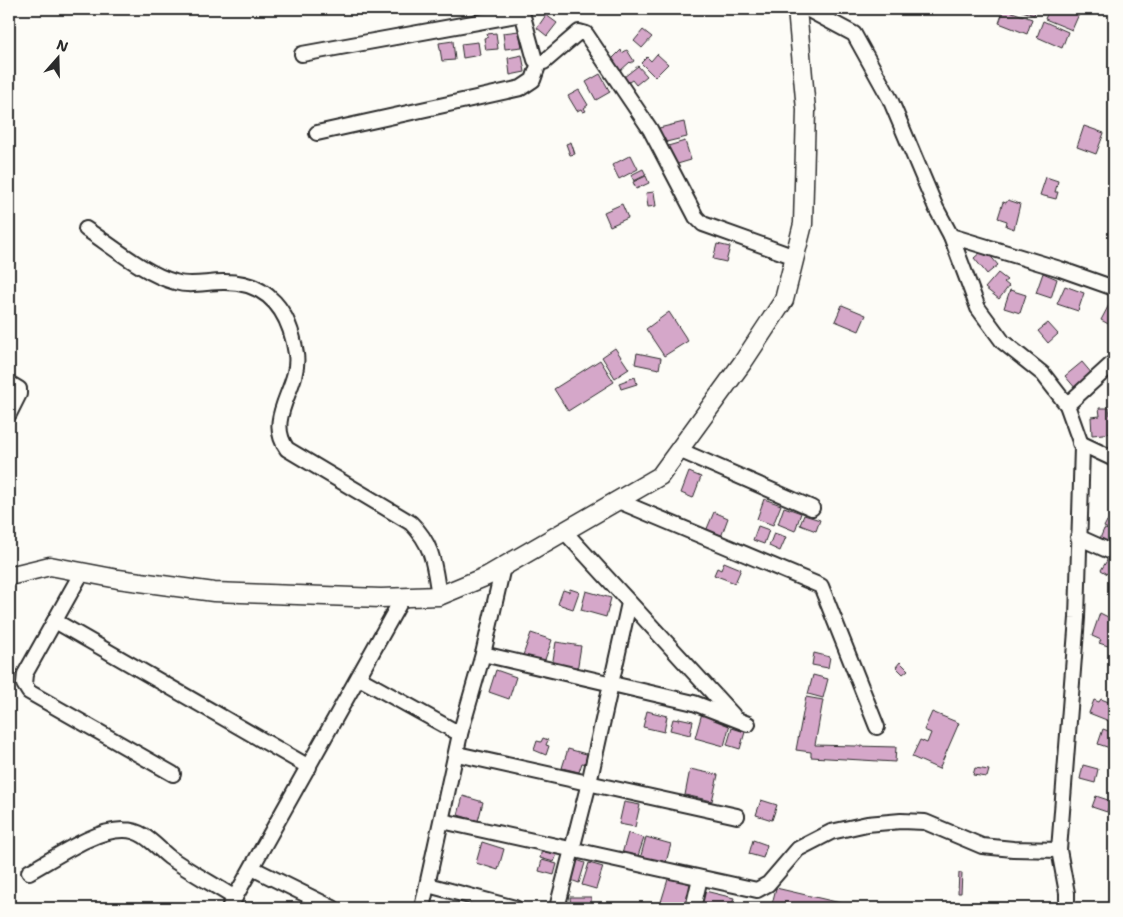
<svg xmlns="http://www.w3.org/2000/svg" width="1123" height="917" viewBox="0 0 1123 917" font-family="'Shantell Sans',sans-serif">
	<style>
		.building { fill: #d5a7c9; stroke: #2b2b2b }
		.lines { fill: none; stroke-linecap: round; stroke-linejoin: round }
		.minor-casing { stroke: #2b2b2b; stroke-width: 18 }
		.major-casing { stroke: #2b2b2b; stroke-width: 21 }
		.minor { stroke: #fdfcf7; stroke-width: 14 }
		.major { stroke: #fdfcf7; stroke-width: 18 }
	</style>
	<rect width="100%" height="100%" fill="#fdfcf7"/>
	<filter id="ink" filterUnits="userSpaceOnUse"><feTurbulence type="fractalNoise" baseFrequency=".02" numOctaves="2"/><feDisplacementMap in="SourceGraphic" scale="10" xChannelSelector="R" yChannelSelector="G"/><feConvolveMatrix kernelMatrix="1 2 1 2 8 2 1 2 1" color-interpolation-filters="sRGB"/></filter>
	<g filter="url(#ink)">
		<g class="building">
			<polygon points="1004,9 1032,19 1027,34 999,23"/>
			<polygon points="1016,9 1036,9 1034,15"/>
			<polygon points="1049,9 1067,9 1079,14 1072,30 1045,19"/>
			<polygon points="546,15 557,23 547,36 537,28"/>
			<polygon points="1043,21 1068,32 1062,48 1037,37"/>
			<polygon points="643,30 652,37 642,48 634,41"/>
			<polygon points="519,31 522,47 505,49 503,33"/>
			<polygon points="496,33 498,49 486,50 484,38 488,37 487,34"/>
			<polygon points="453,41 455,60 442,61 439,43"/>
			<polygon points="478,42 480,55 463,58 461,44"/>
			<polygon points="621,50 622,53 627,50 634,61 631,63 630,62 620,71 612,59"/>
			<polygon points="657,54 668,64 655,77 641,63 647,57 651,61"/>
			<polygon points="522,55 525,72 510,75 508,58"/>
			<polygon points="638,66 647,76 636,85 632,80 629,82 624,77"/>
			<polygon points="600,74 610,92 596,100 586,82"/>
			<polygon points="579,90 588,105 584,108 586,111 583,112 581,109 577,111 568,96"/>
			<polygon points="684,122 687,137 662,143 659,128"/>
			<polygon points="1084,126 1104,133 1096,154 1077,147"/>
			<polygon points="685,141 691,160 674,165 668,146"/>
			<polygon points="571,142 575,154 570,155 566,144"/>
			<polygon points="631,155 638,169 619,179 612,165"/>
			<polygon points="643,169 646,175 634,181 631,175"/>
			<polygon points="646,176 649,183 636,189 633,182"/>
			<polygon points="1046,177 1058,181 1055,192 1058,192 1056,199 1040,195"/>
			<polygon points="654,192 656,206 648,207 646,193"/>
			<polygon points="1008,200 1020,204 1014,229 1006,226 1007,221 998,218 1003,202 1006,203"/>
			<polygon points="622,204 628,218 610,226 604,212"/>
			<polygon points="717,244 730,247 726,262 713,259"/>
			<polygon points="982,251 986,256 988,253 998,265 987,274 974,258"/>
			<polygon points="1112,253 1114,254 1114,270 1110,269"/>
			<polygon points="998,273 1007,280 1004,282 1009,286 999,299 985,288"/>
			<polygon points="1043,273 1057,279 1051,298 1036,293"/>
			<polygon points="1065,286 1084,293 1078,311 1057,304"/>
			<polygon points="1010,290 1026,295 1020,313 1004,308"/>
			<polygon points="1110,303 1114,305 1114,327 1101,320"/>
			<polygon points="842,305 866,315 859,331 835,321"/>
			<polygon points="669,312 688,341 664,356 646,329"/>
			<polygon points="1048,323 1058,334 1048,343 1038,331"/>
			<polygon points="615,348 629,369 615,378 602,357"/>
			<polygon points="637,353 661,358 659,369 635,364"/>
			<polygon points="600,360 614,382 568,411 554,389"/>
			<polygon points="1082,362 1093,375 1076,389 1065,376"/>
			<polygon points="635,377 637,384 621,389 619,383"/>
			<polygon points="1099,408 1109,408 1110,415 1114,415 1114,433 1092,435 1091,417 1100,416"/>
			<polygon points="689,472 701,477 693,498 681,493"/>
			<polygon points="764,499 781,505 773,525 757,519"/>
			<polygon points="784,507 801,513 795,531 778,524"/>
			<polygon points="714,512 728,518 721,537 706,531"/>
			<polygon points="804,515 820,520 816,531 800,525"/>
			<polygon points="1114,519 1114,546 1099,541 1104,529 1111,530 1104,527 1107,521 1113,523"/>
			<polygon points="758,526 769,530 764,544 753,540"/>
			<polygon points="774,533 786,537 780,551 769,546"/>
			<polygon points="1108,559 1114,563 1114,578 1101,570"/>
			<polygon points="724,562 741,569 735,583 714,575 717,568 721,570"/>
			<polygon points="570,589 579,592 573,609 558,604 563,590 569,592"/>
			<polygon points="586,591 611,598 606,617 581,610"/>
			<polygon points="1100,613 1114,620 1114,639 1111,647 1099,643 1101,640 1092,636"/>
			<polygon points="531,633 552,640 543,665 522,658"/>
			<polygon points="556,642 581,646 577,671 552,666"/>
			<polygon points="814,653 830,657 828,668 812,665"/>
			<polygon points="900,662 908,670 903,674 896,667"/>
			<polygon points="496,670 516,677 509,699 489,692"/>
			<polygon points="813,675 828,679 823,698 808,694"/>
			<polygon points="806,697 823,700 815,745 896,747 895,762 811,757 811,752 796,750"/>
			<polygon points="1101,699 1114,704 1109,721 1089,713 1094,700 1099,702"/>
			<polygon points="647,711 667,716 664,732 643,727"/>
			<polygon points="932,712 959,723 939,769 912,757 920,740 927,743 931,733 924,730"/>
			<polygon points="702,713 731,720 724,746 695,738"/>
			<polygon points="679,718 693,721 690,735 670,730 673,719 679,720"/>
			<polygon points="732,728 745,732 740,749 727,745"/>
			<polygon points="1103,729 1114,733 1110,748 1098,744"/>
			<polygon points="543,738 548,740 546,745 549,746 546,755 534,750 537,741 541,742"/>
			<polygon points="568,749 590,755 587,764 582,763 579,772 562,768"/>
			<polygon points="1083,765 1098,769 1095,783 1080,779"/>
			<polygon points="975,768 989,770 987,777 973,775"/>
			<polygon points="690,769 718,775 712,801 685,795"/>
			<polygon points="463,796 483,802 478,821 458,815"/>
			<polygon points="1096,796 1111,801 1107,812 1092,807"/>
			<polygon points="761,800 777,805 772,820 756,815"/>
			<polygon points="624,802 640,805 635,827 619,824"/>
			<polygon points="628,833 644,838 637,859 622,854"/>
			<polygon points="646,837 671,844 665,866 640,859"/>
			<polygon points="753,840 767,845 763,858 749,854"/>
			<polygon points="482,842 504,849 498,870 476,863"/>
			<polygon points="542,849 557,854 554,862 540,858"/>
			<polygon points="542,860 557,864 554,875 539,871"/>
			<polygon points="577,860 585,863 579,883 571,880"/>
			<polygon points="589,863 603,867 596,889 582,885"/>
			<polygon points="959,873 962,873 961,893 958,893"/>
			<polygon points="669,876 695,884 688,908 680,908 661,902"/>
			<polygon points="776,888 862,908 771,908"/>
			<polygon points="705,891 734,898 731,908 701,908"/>
			<polygon points="570,897 591,897 591,908 571,908"/>
		</g>
		<g class="lines">
			<defs>
				<g id="minor">
					<polyline points="521,9 535,60 539,63 544,62 579,32 586,34 650,129 696,217 703,224 795,257"/>
					<polyline points="807,9 854,34 890,99 936,208 951,236 978,308 1003,342 1043,374 1067,405 1082,447 1077,618 1059,850 1067,893 1067,908"/>
					<polyline points="302,54 522,14"/>
					<polyline points="317,133 521,88 533,80 539,63"/>
					<path d="M86 229C112 246 145 274 175 282 191 287 206 282 223 282 269 281 290 313 296 354 301 387 264 417 287 449L411 523C434 546 434 566 439 596"/>
					<polyline points="951,236 1060,269 1114,288"/>
					<polyline points="9,383 19,389 19,394 9,414"/>
					<polyline points="1067,405 1114,362"/>
					<polyline points="1080,443 1114,459"/>
					<polyline points="679,450 812,508"/>
					<polyline points="616,500 821,586 877,727"/>
					<polyline points="564,531 733,715"/>
					<polyline points="1078,537 1114,553"/>
					<polyline points="82,572 25,674 24,684 29,692 173,774"/>
					<polyline points="55,621 309,767"/>
					<polyline points="483,654 694,703 748,724"/>
					<polyline points="359,678 460,734"/>
					<polyline points="457,754 737,816"/>
					<polyline points="442,821 757,890 768,884 798,849 831,832 867,824 901,821 925,822 982,846 1013,849 1059,850"/>
					<polyline points="252,868 333,908"/>
					<path d="M29 872C55 858 95 829 124 830 144 830 155 846 169 857 190 872 213 884 235 898"/>
					<polyline points="428,885 515,908"/>
					<polyline points="229,908 403,597"/>
					<polyline points="422,908 460,734 483,654 503,567"/>
					<polyline points="557,908 589,783 629,603"/>
					<polyline points="693,908 700,878"/>
				</g>
				<polyline id="major" points="9,576 50,566 118,579 214,592 381,598 439,596 487,576 660,476 743,362 784,300 803,224 806,110 797,9"/>
			</defs>
			<use href="#minor" class="minor-casing"/>
			<use href="#major" class="major-casing"/>
			<use href="#minor" class="minor"/>
			<use href="#major" class="major"/>
		</g>
	</g>
	<rect width="1123" height="917" fill="none" stroke="#fdfcf7" stroke-width="30"/>
	<rect x="15" y="15" width="1093" height="887" fill="none" stroke="#2b2b2b" stroke-width="2" filter="url(#ink)"/>
	<g transform="translate(58 58) rotate(20)" stroke="#fdfcf7" stroke-width="4" paint-order="stroke">
	<path d="M0-4L9 19L0 12L-9 19Z" fill="#2b2b2b"/>
	<text y="-8" font-size="14" font-weight="bold" text-anchor="middle" fill="#2b2b2b">N</text>
	</g>
</svg>
